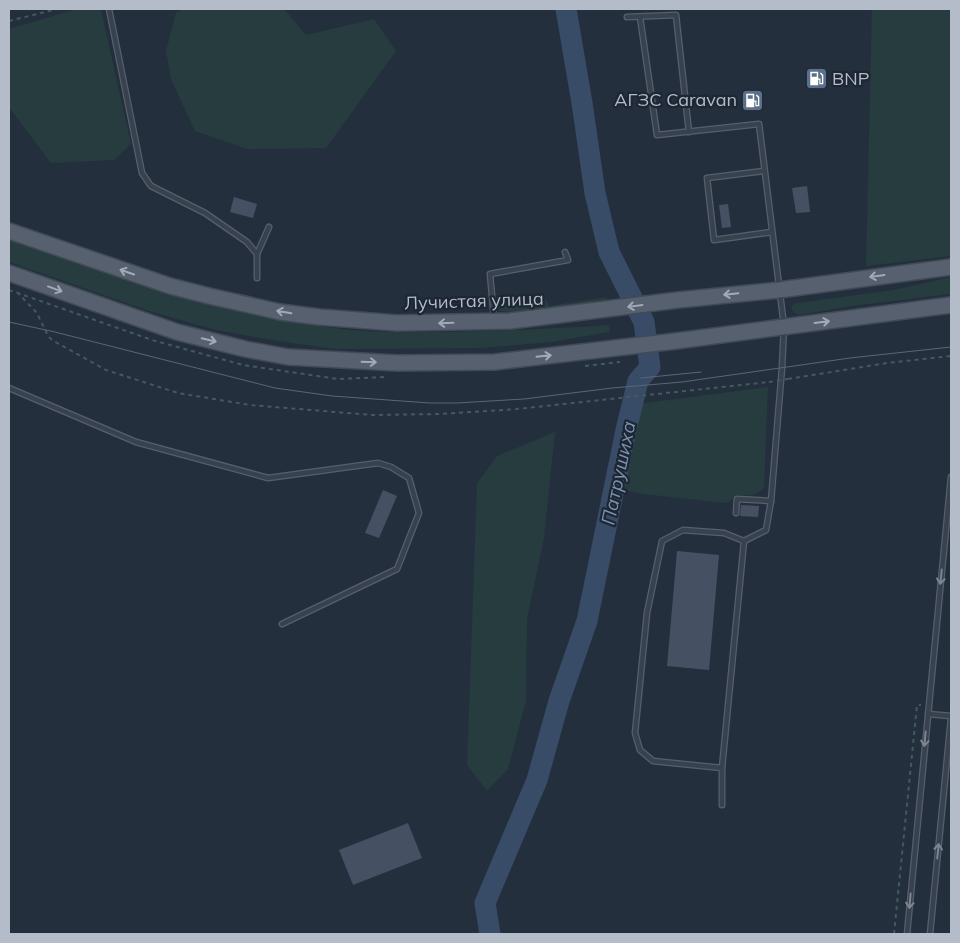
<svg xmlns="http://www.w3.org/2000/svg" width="960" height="943" viewBox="0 0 960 943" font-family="Mulish,sans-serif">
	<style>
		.green { fill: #263c3f }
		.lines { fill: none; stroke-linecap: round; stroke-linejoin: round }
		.river { stroke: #394c67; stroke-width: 21 }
		.building { fill: #455162 }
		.lane-casing { stroke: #565f6c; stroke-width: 7 }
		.primary-casing { stroke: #414a57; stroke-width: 18 }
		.path { stroke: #44595c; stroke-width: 2; stroke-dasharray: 4 4; stroke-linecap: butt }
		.lane { stroke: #38414e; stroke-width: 4.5 }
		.primary { stroke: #56606e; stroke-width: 15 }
		.tram { stroke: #5a6575; stroke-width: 1 }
		.path-bridge { stroke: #44595c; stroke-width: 2; stroke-dasharray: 4 4; stroke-linecap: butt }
		.oneway { stroke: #a1aab7 }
		.oneway2 { stroke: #7c8592 }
		.labels { text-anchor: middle; stroke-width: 4.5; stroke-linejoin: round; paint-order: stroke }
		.poi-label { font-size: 18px; fill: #b4bcc9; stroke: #1d2633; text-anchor: start }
		.street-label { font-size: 18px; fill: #b4bcc9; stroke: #1d2633 }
		.water-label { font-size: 19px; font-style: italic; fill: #7c92b1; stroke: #1d2633 }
	</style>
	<rect width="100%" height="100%" fill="#242f3e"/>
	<g class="green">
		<polygon points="77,9 101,9 131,144 114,160 51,163 9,107 9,29"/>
		<polygon points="183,9 284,9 306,35 374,19 396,51 326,148 247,149 195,131 171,79 166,51 176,13"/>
		<polygon points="872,9 951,9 951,256 866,266"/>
		<path d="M9 240C121 277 233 319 352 330 382 333 412 332 443 332 498 331 554 329 609 325L610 332 551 342 482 348 335 349 272 340 216 330 152 312 9 262Z"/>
		<polygon points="951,277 951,294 859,305 799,315 793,312 791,306 797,303 894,290"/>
		<path d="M537 294C544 296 547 299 549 306L607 297 608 302C582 306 522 319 499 310L498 305 502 301Z"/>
		<path d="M768 387 764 487C756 498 747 495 734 495L732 500 725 503 643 494 620 489 638 404Z"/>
		<polygon points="555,432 544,538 527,619 526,701 508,769 487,791 467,765 477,483 497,456"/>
	</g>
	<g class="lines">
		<polyline class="river" points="490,934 485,903 537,780 559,701 587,621 626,430 638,381 650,367 644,322 609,252 595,193 582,103 566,9"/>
	</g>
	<g class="building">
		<polygon points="812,69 822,69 821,86 812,86"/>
		<polygon points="807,186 810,212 796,213 792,188"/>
		<polygon points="234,197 257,204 253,218 230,212"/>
		<polygon points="728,204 731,227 722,228 719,205"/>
		<polygon points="383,490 397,496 379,538 365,533"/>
		<polygon points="741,505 759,506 758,517 740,516"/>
		<polygon points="677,551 719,555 709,670 667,666"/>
		<polygon points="408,823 422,858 353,885 339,850"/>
	</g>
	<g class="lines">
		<defs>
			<g id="lane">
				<polyline points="109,9 142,173 151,186 205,213 247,242 257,254 257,278"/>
				<polyline points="627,17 676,15 689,132"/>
				<polyline points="640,17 657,135 759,124 784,326 782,368 771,501 766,530 744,541 724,533 683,530 662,541 647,613 635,733 640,750 653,761 722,768 722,805"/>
				<polyline points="764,171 707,178 714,240 772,232"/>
				<polyline points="257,254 269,227"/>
				<polyline points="494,318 490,274 568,260 565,252"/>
				<polyline points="9,388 136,442 268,478 378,463 391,467 409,478 419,513 397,569 282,624"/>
				<polyline points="736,513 737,499 771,501"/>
				<polyline points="928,714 951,716"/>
				<polyline points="722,768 744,541"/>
				<polyline points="907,934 951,477"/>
				<polyline points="930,934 951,718"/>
			</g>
			<g id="primary">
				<polyline points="9,231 170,286 209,296 280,312 319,317 397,323 510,321 678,300 779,290 951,267"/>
				<polyline points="9,273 177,332 245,349 288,357 397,363 495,362 676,341 951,305"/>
			</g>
		</defs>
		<use href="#lane" class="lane-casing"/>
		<use href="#primary" class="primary-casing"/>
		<g class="path">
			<polyline points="9,21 57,9"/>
			<polyline points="9,290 152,340 243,365 338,379 386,377"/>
			<polyline points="17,292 37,313 48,336 52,340 106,370 178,393 250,405 372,415 440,414 517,409 769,382"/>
			<polyline points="585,366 620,362"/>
			<polyline points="788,379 887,363 951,356"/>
			<polyline points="894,934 917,705 921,705"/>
		</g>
		<use href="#lane" class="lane"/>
		<use href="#primary" class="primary"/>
		<g class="tram">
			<polyline points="9,322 55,332 275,388 332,396 430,403 457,403 524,399 612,388 682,382 850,358 951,347"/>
			<polyline points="641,378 701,372"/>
		</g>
		<polyline class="path-bridge" points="769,382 788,379"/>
	</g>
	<defs><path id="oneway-shaft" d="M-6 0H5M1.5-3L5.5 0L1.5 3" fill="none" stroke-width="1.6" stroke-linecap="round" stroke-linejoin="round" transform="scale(1.25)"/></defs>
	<g class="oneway">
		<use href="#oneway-shaft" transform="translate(127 272) rotate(-161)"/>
		<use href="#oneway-shaft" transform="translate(877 276) rotate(172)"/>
		<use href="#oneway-shaft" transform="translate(55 289) rotate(20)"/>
		<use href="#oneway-shaft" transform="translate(731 294) rotate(174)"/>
		<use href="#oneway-shaft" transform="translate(635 306) rotate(172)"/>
		<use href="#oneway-shaft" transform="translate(284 312) rotate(-170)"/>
		<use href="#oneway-shaft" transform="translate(822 322) rotate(-7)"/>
		<use href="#oneway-shaft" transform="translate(446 323) rotate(178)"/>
		<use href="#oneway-shaft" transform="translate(209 340) rotate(13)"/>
		<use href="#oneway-shaft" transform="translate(544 356) rotate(-6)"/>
		<use href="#oneway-shaft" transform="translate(369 362) rotate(2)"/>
	</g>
	<g class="oneway2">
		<use href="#oneway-shaft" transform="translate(941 577) rotate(96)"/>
		<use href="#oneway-shaft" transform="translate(925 739) rotate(95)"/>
		<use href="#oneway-shaft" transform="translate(938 851) rotate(-84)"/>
		<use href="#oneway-shaft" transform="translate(910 901) rotate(95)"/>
	</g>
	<defs>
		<symbol id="fuel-square" viewBox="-11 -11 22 22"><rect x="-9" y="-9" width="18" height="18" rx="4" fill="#5c6f8a" stroke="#1d2633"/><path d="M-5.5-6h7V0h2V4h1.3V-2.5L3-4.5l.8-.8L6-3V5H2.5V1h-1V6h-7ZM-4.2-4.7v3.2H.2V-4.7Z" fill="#fff"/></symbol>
	</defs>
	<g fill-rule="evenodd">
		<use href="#fuel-square" x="804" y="66" width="25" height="25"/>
		<use href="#fuel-square" x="740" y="88" width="25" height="25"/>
	</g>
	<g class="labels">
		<g class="poi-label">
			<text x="832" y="85">BNP</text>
			<text x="737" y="106" text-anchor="end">АГЗС Caravan</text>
		</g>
		<g class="street-label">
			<text transform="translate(474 301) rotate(-2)" y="6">Лучистая улица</text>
		</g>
		<g class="water-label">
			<text transform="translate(618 473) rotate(-78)" y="7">Патрушиха</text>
		</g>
	</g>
	<rect width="960" height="943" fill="none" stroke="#b4bcc9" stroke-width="20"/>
</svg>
